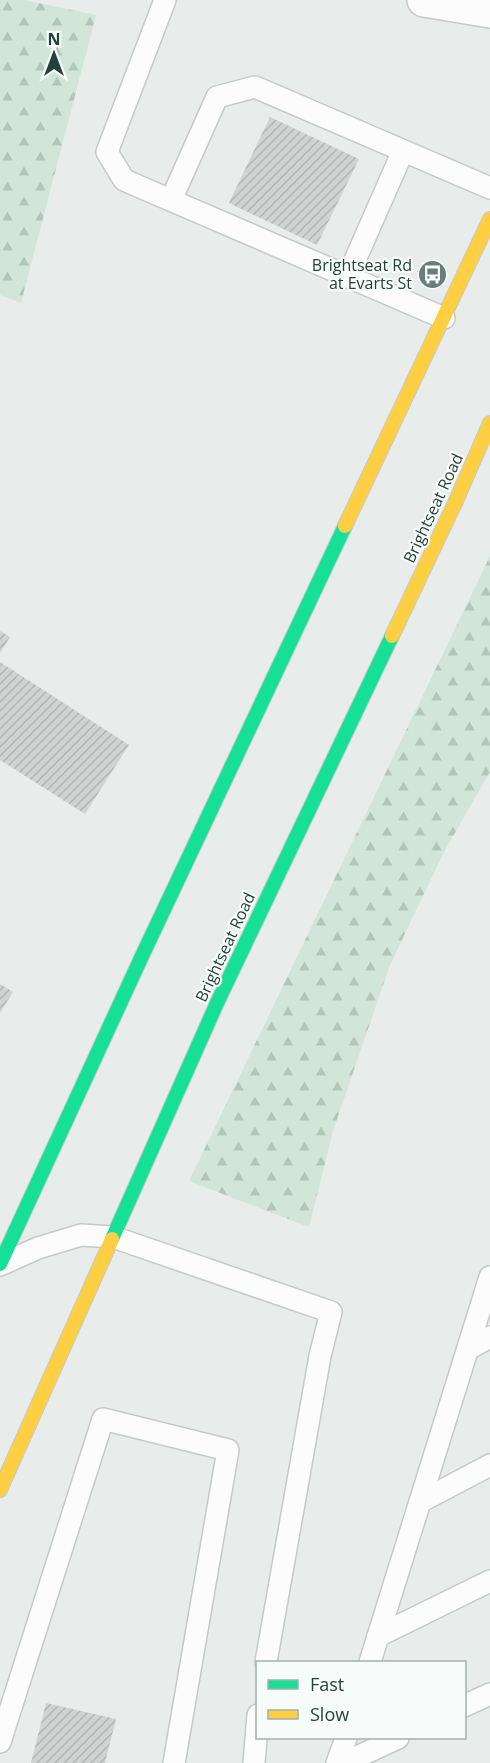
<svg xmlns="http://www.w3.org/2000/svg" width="490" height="1763" viewBox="0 0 490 1763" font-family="'Open Sans',sans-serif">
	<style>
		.forest { fill: url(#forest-firs) }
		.building { fill: url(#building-hatch) }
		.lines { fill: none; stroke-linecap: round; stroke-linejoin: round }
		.lane-casing { stroke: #c5cac8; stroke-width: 24 }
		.street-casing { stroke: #c5cac8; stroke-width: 36 }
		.fast-casing { stroke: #c3cbc8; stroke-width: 16 }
		.slow-casing { stroke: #c3cbc8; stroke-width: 16 }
		.lane { stroke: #fcfcfc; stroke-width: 21 }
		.street { stroke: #fcfcfc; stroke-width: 33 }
		.fast { stroke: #16e098; stroke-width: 14 }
		.slow { stroke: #ffcf43; stroke-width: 14 }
		.labels { text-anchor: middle; stroke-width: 4.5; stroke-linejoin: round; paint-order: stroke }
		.poi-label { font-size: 16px; fill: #24423a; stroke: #f7fbf9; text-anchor: end }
		.street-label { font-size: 16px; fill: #24423a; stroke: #f7fbf9 }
	</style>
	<defs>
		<pattern id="forest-firs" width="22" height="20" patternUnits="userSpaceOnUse" patternTransform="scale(1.5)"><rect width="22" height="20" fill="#d1e6d8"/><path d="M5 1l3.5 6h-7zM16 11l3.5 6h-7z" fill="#b3c6ba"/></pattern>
		<pattern id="building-hatch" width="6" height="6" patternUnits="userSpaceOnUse" patternTransform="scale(1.5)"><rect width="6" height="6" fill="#cfd4d2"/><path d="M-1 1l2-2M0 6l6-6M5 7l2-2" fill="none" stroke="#b2b7b5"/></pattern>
	</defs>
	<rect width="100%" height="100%" fill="#e8edeb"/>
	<g class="forest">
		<polygon points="0,0 24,0 96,15 21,303 0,295"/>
		<polygon points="490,556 490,772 444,852 390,965 333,1131 309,1227 189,1181"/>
	</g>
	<g class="building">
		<polygon points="270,117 359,159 317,245 229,203"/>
		<polygon points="0,631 10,637 0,653"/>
		<polygon points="0,662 129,745 85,814 0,760"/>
		<polygon points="0,984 13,992 0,1013"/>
		<polygon points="46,1703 116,1719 105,1763 31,1763"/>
	</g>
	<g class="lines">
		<defs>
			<g id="lane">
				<polyline points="165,0 107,152 124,180 444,318"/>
				<polyline points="171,200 217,97 255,87 490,188"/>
				<polyline points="348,276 403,151"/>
				<polyline points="0,1265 38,1248 81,1235 113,1237 331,1312 320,1356 266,1662"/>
				<polyline points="468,1349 490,1337"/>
				<polyline points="420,1502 490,1465"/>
				<polyline points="378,1636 490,1581"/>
				<polyline points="370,1662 490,1277"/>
				<polyline points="464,1706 490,1694"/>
				<polyline points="0,1742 103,1419 228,1450 174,1763"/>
				<polyline points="254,1763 258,1715"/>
				<polyline points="337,1763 346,1738"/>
				<polyline points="344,1763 398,1738"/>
			</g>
			<polyline id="street" points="424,0 490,11"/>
			<g id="fast">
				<polyline points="112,1239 217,1003 392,636"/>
				<polyline points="0,1264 142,956 345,526"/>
			</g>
			<g id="slow">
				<polyline points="345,526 490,219"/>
				<polyline points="392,636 456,501 490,423"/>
				<polyline points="0,1490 112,1239"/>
			</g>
		</defs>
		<use href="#lane" class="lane-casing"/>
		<use href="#street" class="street-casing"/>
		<use href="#fast" class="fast-casing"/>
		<use href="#slow" class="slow-casing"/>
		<use href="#lane" class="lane"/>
		<use href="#street" class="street"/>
		<use href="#fast" class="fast"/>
		<use href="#slow" class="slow"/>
	</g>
	<defs>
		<symbol id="bus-disc" viewBox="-11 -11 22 22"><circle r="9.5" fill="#697e78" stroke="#f7fbf9"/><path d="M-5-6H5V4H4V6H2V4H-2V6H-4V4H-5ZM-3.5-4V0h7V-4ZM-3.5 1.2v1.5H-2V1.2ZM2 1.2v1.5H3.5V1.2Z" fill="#fff"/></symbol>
	</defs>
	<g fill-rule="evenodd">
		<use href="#bus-disc" x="416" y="258" width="33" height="33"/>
	</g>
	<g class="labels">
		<g class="poi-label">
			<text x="412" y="271">Brightseat Rd<tspan x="412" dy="18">at Evarts St</tspan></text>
		</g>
		<g class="street-label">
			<text transform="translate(433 508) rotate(-65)" y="6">Brightseat Road</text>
			<text transform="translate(225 947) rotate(-65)" y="6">Brightseat Road</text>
		</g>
	</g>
	<rect x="256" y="1661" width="210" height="78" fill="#f7fbf9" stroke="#a3b1ad" stroke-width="1.5"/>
	<rect x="268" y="1680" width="30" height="9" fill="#16e098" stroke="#a3b1ad" stroke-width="1.5"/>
	<text x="310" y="1691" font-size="18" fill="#24423a">Fast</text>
	<rect x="268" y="1710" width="30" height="9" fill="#ffcf43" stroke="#a3b1ad" stroke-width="1.5"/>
	<text x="310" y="1721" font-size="18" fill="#24423a">Slow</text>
	<g transform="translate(54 54)" stroke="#f7fbf9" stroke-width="4.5" paint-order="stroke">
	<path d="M0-4.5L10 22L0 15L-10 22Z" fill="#24423a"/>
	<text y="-9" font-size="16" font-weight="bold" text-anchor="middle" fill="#24423a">N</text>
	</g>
</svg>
